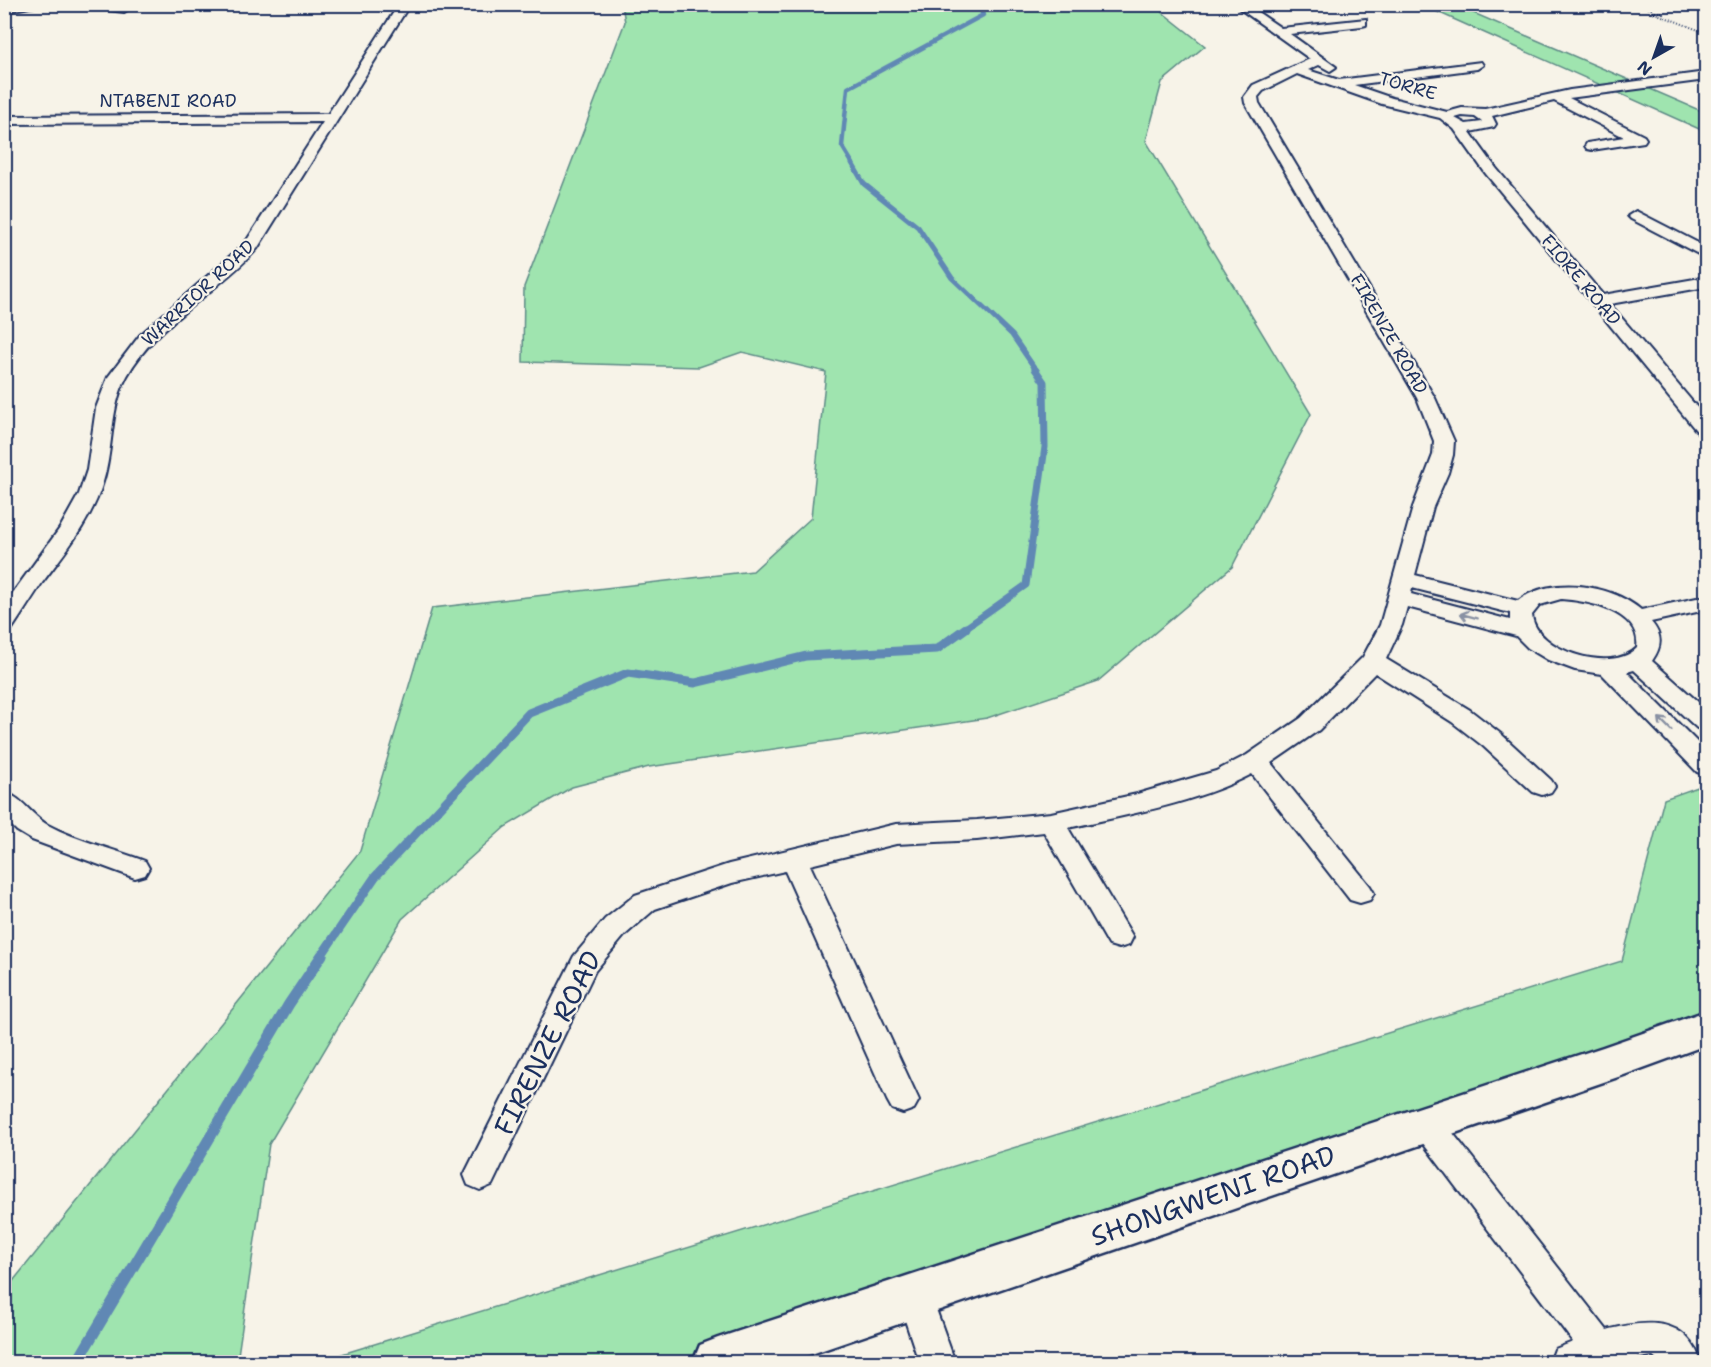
<svg xmlns="http://www.w3.org/2000/svg" width="1711" height="1367" viewBox="0 0 1711 1367" font-family="'Shantell Sans',sans-serif">
	<style>
		.green { fill: #9fe4af; stroke: #5d8a86; stroke-width: 1.5 }
		.lines { fill: none; stroke-linecap: round; stroke-linejoin: round }
		.stream-far4 { stroke: #6188b4; stroke-width: 4.5 }
		.stream-far3 { stroke: #6188b4; stroke-width: 5 }
		.stream-far2 { stroke: #6188b4; stroke-width: 7 }
		.stream-far1 { stroke: #6188b4; stroke-width: 9 }
		.stream { stroke: #6188b4; stroke-width: 11 }
		.lane-casing { stroke: #1b2f5e; stroke-width: 4 }
		.street-casing { stroke: #1b2f5e; stroke-width: 4 }
		.secondary-casing { stroke: #1b2f5e; stroke-width: 5 }
		.path { stroke: #1b2f5e; stroke-width: 2; stroke-dasharray: 1 2; stroke-linecap: butt }
		.lane { fill: #f7f3e8; fill-rule: evenodd }
		.street { fill: #f7f3e8; fill-rule: evenodd }
		.secondary { fill: #f7f3e8; fill-rule: evenodd }
		.oneway { stroke: #8991a3 }
		.labels { text-anchor: middle; stroke-width: 4.5; stroke-linejoin: round; paint-order: stroke }
		.far-street-label { font-size: 18px; fill: #1b2f5e; stroke: #f7f3e8 }
		.near-street-label { font-size: 27px; fill: #1b2f5e; stroke: #f7f3e8 }
	</style>
	<rect width="100%" height="100%" fill="#f7f3e8"/>
	<filter id="ink" filterUnits="userSpaceOnUse"><feTurbulence type="fractalNoise" baseFrequency=".0167" numOctaves="2"/><feDisplacementMap in="SourceGraphic" scale="12" xChannelSelector="R" yChannelSelector="G"/><feConvolveMatrix kernelMatrix="1 2 1 2 8 2 1 2 1" color-interpolation-filters="sRGB"/></filter>
	<g filter="url(#ink)">
		<g class="green">
			<polygon points="622,5 1153,5 1205,46 1162,82 1146,141 1311,414 1232,567 1098,681 987,718 649,767 572,787 505,827 402,919 269,1144 237,1362 5,1362 5,1291 360,851 432,608 753,571 811,518 826,372 742,352 699,367 523,362 524,287 625,22"/>
			<polygon points="1422,5 1455,5 1706,113 1706,132"/>
			<polygon points="1706,784 1706,1028 1609,1063 718,1362 316,1362 1622,961 1664,799"/>
		</g>
		<g class="lines">
			<polyline class="stream-far4" points="853,164 842,146 848,88 983,15 978,4"/>
			<polyline class="stream-far3" points="852,163 864,184 918,227 952,278 1012,335 1036,370"/>
			<polyline class="stream-far2" points="964,629 1026,585 1045,447 1044,382 1035,369"/>
			<polyline class="stream-far1" points="321,956 375,877 529,713 628,673 695,683 806,656 937,649 966,628"/>
			<polyline class="stream" points="77,1362 289,1004 322,955"/>
			<defs>
				<g id="lane">
					<polygon points="28,4 45,4 4,12 4,8"/>
					<polygon points="59,4 85,4 127,10 124,12"/>
					<polygon points="1465,4 1475,4 1461,8 1461,6"/>
				</g>
				<g id="street">
					<path d="M399 4H410L257 249C216 294 157 322 127 376 109 409 114 448 103 482 92 520 65 552 42 583 32 598 22 614 12 629L4 631V605L60 528 79 494 87 470 96 408 108 377 140 335 245 243 323 122 4 124V116L328 114Z"/>
					<path d="M1233 4H1246L1281 28 1366 19V25L1362 26 1290 34 1336 67 1330 71 1319 65 1308 70 1339 80 1481 62 1483 65 1477 69 1354 85 1392 98 1447 112 1462 108 1485 109 1570 90 1706 72V80L1569 98 1644 136 1646 139 1644 142 1592 150 1587 149 1585 146 1587 143 1624 137 1554 101 1492 116 1496 124 1494 127 1470 132 1496 168 1603 295 1706 277V287L1610 304 1706 418V436L1699 434 1486 174 1454 129 1440 118 1382 104 1297 74 1263 91 1258 97 1259 103 1435 398 1454 441 1453 455 1448 473 1433 507 1415 575 1518 601C1550 575 1611 584 1641 610L1706 596V610L1651 622C1663 636 1662 646 1652 661L1706 709V730L1697 728 1634 670 1627 672 1706 751V775L1697 772 1602 674 1575 670 1548 660 1528 648 1516 636 1407 607 1402 625 1386 659 1470 710 1501 734 1551 780 1555 786 1551 792 1542 795 1533 792 1483 746 1452 722 1375 673 1319 730 1271 763 1370 886 1374 893 1370 900 1360 903 1350 900 1252 774C1199 802 1127 815 1068 828L1133 937 1129 945 1119 948 1109 945 1044 832 977 840 896 844 810 865 919 1100 914 1109 903 1113 892 1109 887 1100 785 871 732 883 655 909 625 935 595 971 492 1185 480 1190 468 1185 464 1175 574 956 605 919 635 895 729 864 896 824 977 820 1051 813 1137 794 1216 771 1247 755 1301 718 1363 657 1380 625 1413 507 1433 455 1434 441 1417 398 1245 103 1244 97 1253 85 1310 59ZM1462 116 1475 117 1482 122 1466 124 1455 118ZM1412 588 1510 613V620L1411 594ZM1561 599C1588 601 1642 611 1637 648 1612 674 1535 651 1532 615L1540 605Z"/>
					<polygon points="1636,211 1706,247 1706,258 1631,219 1628,216"/>
					<path d="M4 792C22 797 32 816 48 825 78 841 113 849 145 861L149 868 145 875 135 878 32 840 17 831 4 818Z"/>
					<path d="M1427 1110 1438 1114 1607 1330C1646 1320 1686 1316 1701 1362H1659L1652 1356 1616 1362H1550L1555 1349 1573 1342 1416 1134 1411 1124 1416 1114Z"/>
					<polygon points="915,1279 927,1284 955,1362 919,1362 897,1296 903,1284"/>
				</g>
				<polygon id="secondary" points="1706,1011 1706,1045 1624,1075 788,1362 693,1362 700,1345 718,1338 1603,1047"/>
			</defs>
			<use href="#lane" class="lane-casing"/>
			<use href="#street" class="street-casing"/>
			<use href="#secondary" class="secondary-casing"/>
			<g class="path">
				<polyline points="1640,4 1653,10"/>
				<polyline points="1663,14 1663,12 1652,12 1706,33"/>
			</g>
			<use href="#lane" class="lane"/>
			<use href="#street" class="street"/>
			<use href="#secondary" class="secondary"/>
		</g>
		<defs><path id="oneway-shaft" d="M-6 0H5M1.5-3L5.5 0L1.5 3" fill="none" stroke-width="1.6" stroke-linecap="round" stroke-linejoin="round" transform="scale(1.5)"/></defs>
		<g class="oneway">
			<use href="#oneway-shaft" transform="translate(1469 616) rotate(-165)"/>
			<use href="#oneway-shaft" transform="translate(1665 724) rotate(-135)"/>
		</g>
	</g>
	<g class="labels">
		<g class="far-street-label">
			<text transform="translate(1408 86) rotate(16)" y="6">TORRE</text>
			<text x="168" y="107">NTABENI ROAD</text>
			<text transform="translate(1581 280) rotate(50)" y="6">FIORE ROAD</text>
			<text transform="translate(198 293) rotate(-43)" y="6">WARRIOR ROAD</text>
			<text transform="translate(1389 334) rotate(60)" y="6">FIRENZE ROAD</text>
		</g>
		<g class="near-street-label">
			<text transform="translate(548 1043) rotate(-63)" y="9">FIRENZE ROAD</text>
			<text transform="translate(1213 1196) rotate(-19)" y="9">SHONGWENI ROAD</text>
		</g>
	</g>
	<rect width="1711" height="1367" fill="none" stroke="#f7f3e8" stroke-width="24"/>
	<rect x="12" y="12" width="1687" height="1343" fill="none" stroke="#1b2f5e" stroke-width="2" filter="url(#ink)"/>
	<g transform="translate(1654 57) rotate(220)" stroke="#f7f3e8" stroke-width="4.5" paint-order="stroke">
	<path d="M0-4.5L10 22L0 15L-10 22Z" fill="#1b2f5e"/>
	<text y="-9" font-size="16" font-weight="bold" text-anchor="middle" fill="#1b2f5e">N</text>
	</g>
</svg>
